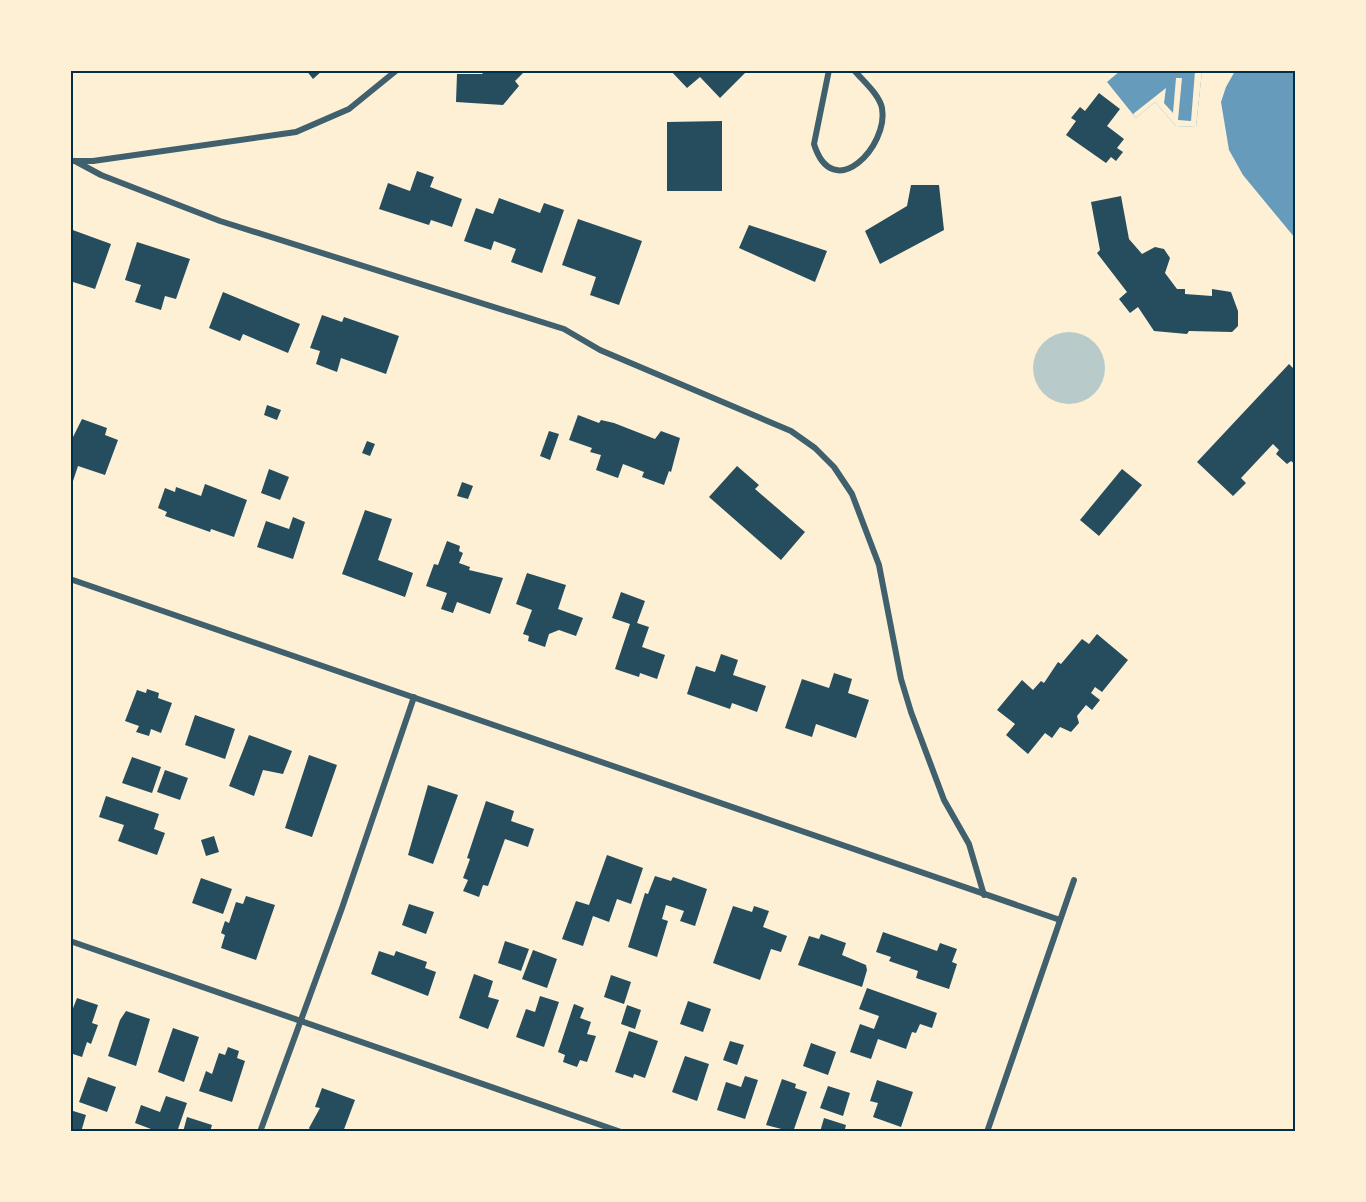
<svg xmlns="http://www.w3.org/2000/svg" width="1366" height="1202" viewBox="0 0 1366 1202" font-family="Ubuntu,sans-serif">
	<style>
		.green { fill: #b9caca }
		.water { fill: #669bbc }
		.pier { fill: #fdf0d5 }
		.building { fill: #264d5e }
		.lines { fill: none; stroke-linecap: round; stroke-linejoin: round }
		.minor { stroke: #3f606c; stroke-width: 6 }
		.neatline { fill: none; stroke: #003049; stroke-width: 2 }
	</style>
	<rect width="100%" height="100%" fill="#fdf0d5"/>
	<circle class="green" cx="1069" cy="368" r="36"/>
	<g class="water">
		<polygon points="1120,71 1202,71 1196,127 1176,126 1155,102 1136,118 1107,82"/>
		<polygon points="1235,71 1295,71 1295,238 1243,175 1229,150 1221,102 1226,87"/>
	</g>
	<polygon class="pier" points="1195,71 1202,71 1196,127 1176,126 1155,102 1136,118 1133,114 1166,88 1164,103 1173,113 1176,78 1182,78 1178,120 1191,121"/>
	<g class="building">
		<polygon points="306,70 323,70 313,79"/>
		<polygon points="486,70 526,70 515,81 519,86 503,105 456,102 457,74 482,74"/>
		<polygon points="670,70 748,70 720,98 700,77 687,88"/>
		<polygon points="1099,93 1120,109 1107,126 1124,139 1117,148 1123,152 1116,161 1111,157 1106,163 1066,135 1076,121 1071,118 1080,107 1085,111"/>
		<polygon points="722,121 722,191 667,191 667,122"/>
		<polygon points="417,171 434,177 430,187 462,199 452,227 431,220 429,225 379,209 388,183 410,191"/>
		<polygon points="911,185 939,185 944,230 880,264 865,231 907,206"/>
		<polygon points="1121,196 1129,239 1142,254 1155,247 1164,249 1170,258 1165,273 1177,289 1185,289 1185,294 1212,296 1212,289 1231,292 1238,311 1238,326 1232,332 1189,331 1187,334 1154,331 1138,307 1130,313 1119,299 1127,292 1097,253 1100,250 1091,202"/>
		<polygon points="499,198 540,213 544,203 564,210 542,273 511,262 516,249 494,241 491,250 464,241 476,208 493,214"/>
		<polygon points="578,219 642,241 619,305 590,295 596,277 562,265"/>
		<polygon points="749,225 827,251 815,282 739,248"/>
		<polygon points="70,229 111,244 95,289 70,281"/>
		<polygon points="137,242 190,259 176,299 165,296 161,310 135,302 141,285 125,280"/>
		<polygon points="223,292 300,324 288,353 243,334 240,341 209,328"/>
		<polygon points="322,315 342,322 344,317 399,336 386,374 341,358 337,372 316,364 320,351 310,348"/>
		<polygon points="1289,364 1296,371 1296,465 1291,461 1287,464 1276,454 1279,450 1273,444 1241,478 1246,483 1233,496 1197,462"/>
		<polygon points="267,405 281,410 277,420 264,415"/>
		<polygon points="578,415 599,423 601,420 614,423 655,439 661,431 680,438 671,472 669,471 664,485 642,477 644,472 623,464 618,478 596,470 601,455 590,452 592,448 569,440"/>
		<polygon points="82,419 107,428 105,435 118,440 105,475 78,466 71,487 70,443"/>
		<polygon points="549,431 559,434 550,460 540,456"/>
		<polygon points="367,441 375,444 370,456 362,453"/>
		<polygon points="737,466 759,485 755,489 805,532 781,560 709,497"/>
		<polygon points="269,469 289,477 280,500 261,493"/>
		<polygon points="1122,469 1142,485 1099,536 1080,520"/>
		<polygon points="462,482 473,486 468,499 457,496"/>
		<polygon points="205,484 247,500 234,537 211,529 210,532 165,516 167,512 158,508 165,488 175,492 176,487 201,496"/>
		<polygon points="365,510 392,519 378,560 413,573 405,597 342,574"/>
		<polygon points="293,517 305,522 293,559 257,547 266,521 289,529"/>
		<polygon points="447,541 460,546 459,551 463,553 459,563 470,567 469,570 503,578 490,614 457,602 453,613 441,609 447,593 426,586 434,564 438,565"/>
		<polygon points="527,573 566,585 558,609 583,618 576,636 559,630 549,634 545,647 528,641 529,636 523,634 532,610 516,604"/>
		<polygon points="621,592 645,601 637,623 649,627 642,647 665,655 657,679 640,673 639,677 615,669 630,624 612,618"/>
		<polygon points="1097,634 1128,660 1102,692 1095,687 1091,693 1100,700 1092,710 1086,705 1077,716 1079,723 1071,732 1060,727 1052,738 1045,733 1028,754 1006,735 1015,724 997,710 1022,680 1033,690 1041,681 1044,683 1058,662 1061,664 1082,639 1089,644"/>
		<polygon points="721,654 738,660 733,675 766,686 757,712 732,703 730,709 687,694 696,666 715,672"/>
		<polygon points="834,673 852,679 848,693 869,700 856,738 816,724 812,737 785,728 802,679 829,688"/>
		<polygon points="147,689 159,693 158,698 172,703 161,733 151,729 149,736 136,732 139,726 125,721 137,690 146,693"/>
		<polygon points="195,715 235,729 225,759 185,745"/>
		<polygon points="249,735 292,751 283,774 263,770 254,796 229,786"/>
		<polygon points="309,755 337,765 312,837 285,828"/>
		<polygon points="132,757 161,767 152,793 122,783"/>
		<polygon points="165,770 188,778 180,800 157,792"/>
		<polygon points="428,785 458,795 433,864 408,855"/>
		<polygon points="106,796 159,814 154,829 165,833 157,855 118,841 124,825 99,817"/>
		<polygon points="486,801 514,811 511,821 534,829 528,847 505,839 488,886 483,885 479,897 463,891 468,880 463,878 470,859 467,858"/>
		<polygon points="214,836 219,852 206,856 201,840"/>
		<polygon points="607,855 643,868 631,904 617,899 609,922 593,916 583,946 562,939 576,901 589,905"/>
		<polygon points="655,876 671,881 673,877 707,889 695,926 680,921 684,911 666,905 662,919 668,921 657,957 628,947 645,893 648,894"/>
		<polygon points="201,878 232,889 223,914 192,903"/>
		<polygon points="246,896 275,905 256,960 221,948 225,935 221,933 225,921 229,923 236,902 243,904"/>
		<polygon points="409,904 434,912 426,934 402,925"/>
		<polygon points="733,906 752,912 754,906 769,911 763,927 787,936 781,952 771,949 760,980 713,963"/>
		<polygon points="883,932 937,951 940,943 957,949 952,962 957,964 949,989 916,978 918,971 889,961 891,957 876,952"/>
		<polygon points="821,934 846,943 842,955 866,965 867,970 862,987 798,965 809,936 819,939"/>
		<polygon points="505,941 529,949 521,971 498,963"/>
		<polygon points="533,950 557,959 547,988 522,979"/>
		<polygon points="379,951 394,956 396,951 427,962 425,968 436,972 428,996 371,974"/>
		<polygon points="474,974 493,981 488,997 499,1000 488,1029 459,1018"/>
		<polygon points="611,975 631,982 624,1004 604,997"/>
		<polygon points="867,988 937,1013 932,1028 920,1024 916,1033 912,1032 906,1049 878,1039 871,1059 850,1052 860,1024 874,1029 879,1016 859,1009"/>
		<polygon points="540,996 559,1002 544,1047 516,1037 526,1009 535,1012"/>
		<polygon points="77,998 98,1005 92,1023 98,1025 91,1044 87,1042 82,1057 70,1053 70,1016"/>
		<polygon points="688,1001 711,1009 703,1032 680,1024"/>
		<polygon points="574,1004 584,1008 580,1018 591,1022 587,1034 596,1036 587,1062 580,1060 577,1067 563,1062 565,1055 558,1052"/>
		<polygon points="627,1005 641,1010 635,1029 621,1024"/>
		<polygon points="126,1011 150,1019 136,1066 108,1056 120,1020"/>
		<polygon points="173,1028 199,1037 184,1082 158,1072"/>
		<polygon points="629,1031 658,1041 645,1078 634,1074 633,1078 615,1072"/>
		<polygon points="730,1041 744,1045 737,1065 723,1060"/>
		<polygon points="811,1043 836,1052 828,1075 803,1066"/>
		<polygon points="228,1047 239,1051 237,1058 245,1061 232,1102 199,1091 206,1071 212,1074 219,1053 225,1055"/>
		<polygon points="685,1056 709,1064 697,1101 672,1092"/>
		<polygon points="745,1076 758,1080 745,1119 717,1110 726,1082 741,1087"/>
		<polygon points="88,1077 116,1087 107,1112 79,1102"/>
		<polygon points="782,1079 796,1084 795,1088 807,1092 793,1132 766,1125"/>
		<polygon points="877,1080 913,1092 901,1127 873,1117 878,1103 870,1101"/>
		<polygon points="828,1086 850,1093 843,1116 820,1108"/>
		<polygon points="322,1088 355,1100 343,1132 311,1132 309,1128 320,1108 315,1107"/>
		<polygon points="166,1096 187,1103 177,1132 159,1132 135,1123 141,1105 160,1112"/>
		<polygon points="70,1110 86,1115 81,1132 70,1132"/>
		<polygon points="187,1117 212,1125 210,1132 183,1132"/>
		<polygon points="824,1118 846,1125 845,1129 851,1132 820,1132"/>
	</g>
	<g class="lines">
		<g class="minor">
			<path d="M829 70 814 144C833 205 889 146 882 108 879 94 863 81 854 70"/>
			<polyline points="70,161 93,161 296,132 349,109 397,70"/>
			<polyline points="75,161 101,175 220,221 564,329 600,350 791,431 815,448 834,467 852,494 879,565 901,679 911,712 944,800 969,844 984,895"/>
			<polyline points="70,579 1060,920"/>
			<polyline points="70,941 621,1132"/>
			<polyline points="260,1132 342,908 414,697"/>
			<polyline points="987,1132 1074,880"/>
		</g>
	</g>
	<rect width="1366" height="1202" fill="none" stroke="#fdf0d5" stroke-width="144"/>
	<rect x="72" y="72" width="1222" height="1058" class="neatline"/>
</svg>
